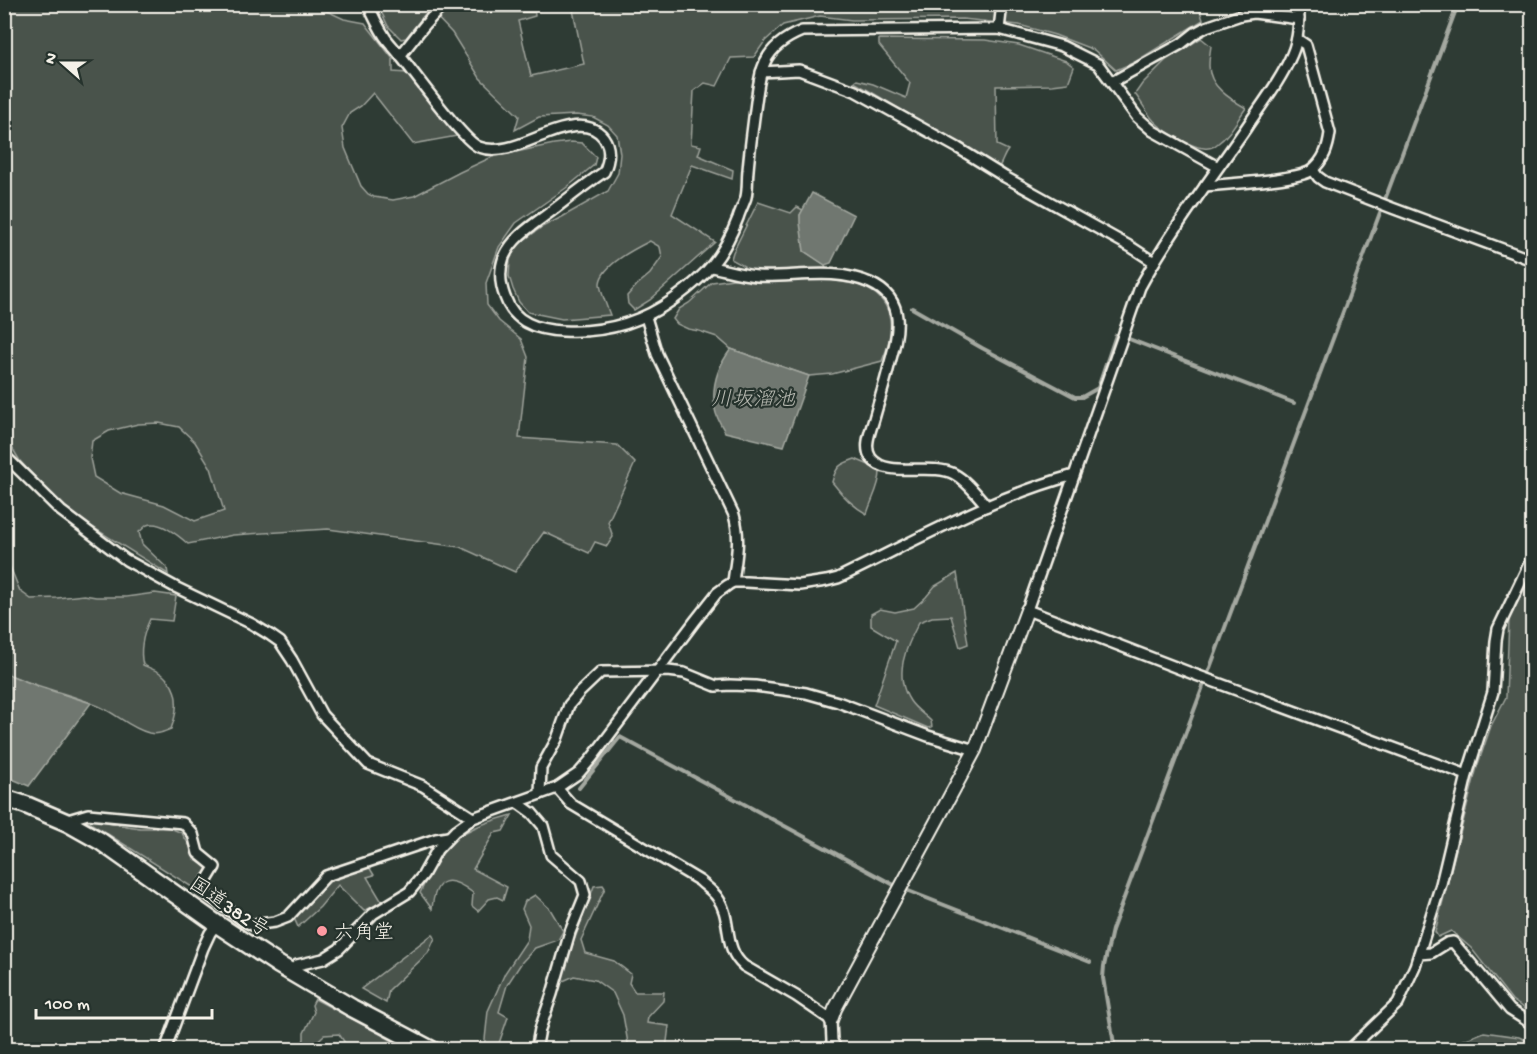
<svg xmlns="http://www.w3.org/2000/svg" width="1537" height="1054" viewBox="0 0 1537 1054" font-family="'Gochi Hand','Klee One',sans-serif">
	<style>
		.green { fill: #48524c; stroke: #9ea29a; stroke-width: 1.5; fill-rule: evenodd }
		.water { fill: #6f7770; stroke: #a4a8a0; stroke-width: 1.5 }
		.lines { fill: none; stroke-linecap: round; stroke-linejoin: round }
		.stream { stroke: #a4a8a0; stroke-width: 4 }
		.minor-casing { stroke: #f4f1e8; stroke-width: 14 }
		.tertiary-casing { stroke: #f4f1e8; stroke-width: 16 }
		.trunk-casing { stroke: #f4f1e8; stroke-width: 21 }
		.minor { stroke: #26332d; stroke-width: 9 }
		.tertiary { stroke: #26332d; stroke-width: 12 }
		.trunk { stroke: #26332d; stroke-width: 16 }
		.poi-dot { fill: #ff9aa2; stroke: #26332d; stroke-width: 2 }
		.labels { text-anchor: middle; stroke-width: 4.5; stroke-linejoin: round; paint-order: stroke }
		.street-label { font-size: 20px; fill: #f4f1e8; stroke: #26332d }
		.poi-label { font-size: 20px; fill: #f4f1e8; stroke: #26332d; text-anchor: start }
		.water-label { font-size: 21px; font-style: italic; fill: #b8bab2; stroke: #26332d }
	</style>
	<rect width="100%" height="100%" fill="#2e3b34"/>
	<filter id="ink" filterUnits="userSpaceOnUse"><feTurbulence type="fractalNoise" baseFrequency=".0167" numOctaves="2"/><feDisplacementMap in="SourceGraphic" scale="12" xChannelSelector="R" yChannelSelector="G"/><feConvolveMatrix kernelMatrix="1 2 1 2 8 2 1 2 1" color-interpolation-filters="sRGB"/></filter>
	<g filter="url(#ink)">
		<g class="green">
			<path d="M1198 4 1203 20 1135 62 1116 70 1094 50 1055 35 1019 25 963 19 852 20 820 16 783 25 765 41 754 57 731 58 717 86 705 83 694 91 691 144 701 146 698 155 733 170 732 179 692 165 672 214 715 242 650 300 634 310 628 304 627 296 637 285 650 274 662 257 660 247 650 241C636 248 602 265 600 283 600 290 607 307 610 315L562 319 528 312 519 302 513 289 509 276 510 260 516 246 542 227 562 217 608 191 618 173 620 154 617 135 608 125 593 117 576 115 539 117 515 130 519 116 480 78 452 33 429 9 406 38 401 39 388 26 378 5H534L535 16 518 21 531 76 584 64 572 5Z"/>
			<path d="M5 5H314L344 19 365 23 393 59V72L407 73 457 136 413 144 373 93 361 106 350 113 342 128 345 148 361 186 368 194 374 197 393 200 414 196 460 172 492 157 554 144 571 142 582 143 596 157 594 165 566 188 516 223 499 247 486 283 487 305 499 321 521 339 528 357 519 438 617 445 635 463 608 522 613 537 607 546 595 542 589 553 544 532 515 572 460 547 328 529 233 535 188 544C179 536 159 520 147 525 144 527 142 530 139 532L142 544 167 568 168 574 81 520 52 496 20 461 5 436ZM159 423 179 427 195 442 211 468 224 511 195 521 164 505 120 493 94 477 90 458 92 441 109 431 138 424Z"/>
			<path d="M1201 38 1211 46C1210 52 1209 59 1209 66 1209 86 1230 99 1246 108 1237 120 1230 135 1217 144 1214 147 1208 149 1204 148 1190 147 1164 131 1154 121 1147 113 1142 103 1135 94L1142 84 1166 60Z"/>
			<path d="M879 39 985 40 1019 45 1066 61 1074 67 1068 83 1052 85 996 86 997 145 1008 150C1003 156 1003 161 999 167L854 82 857 80 873 84 906 98 910 83 879 45Z"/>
			<path d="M758 202 791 213 797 207 803 210 800 215 804 251 825 265 829 280C841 282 855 283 866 288 897 303 894 334 882 361L832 374 809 376 731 349 717 337 699 331 688 329 677 324 673 319 679 309 689 303 712 282 740 278 744 266 731 259 733 252Z"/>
			<path d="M855 459 869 465 880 472C880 486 871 500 867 514 854 507 841 494 832 482 836 466 840 464 855 459Z"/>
			<path d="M4 552 20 591 31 599 57 598 84 595 96 597H126L155 593 176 596 172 621 150 619C143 634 139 649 143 665 149 668 159 671 164 676 181 691 178 711 171 729 163 732 158 735 149 733 129 728 115 712 96 705 66 692 34 687 5 673Z"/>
			<path d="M957 573 968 644 960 647 951 616 932 617 919 622C906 647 893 675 910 701 915 709 925 715 931 721L932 727 928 728 874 705 896 641 871 626V614L880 609 895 612 914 608 926 597 935 586Z"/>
			<polygon points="1532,575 1532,972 1529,975 1527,988 1532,994 1532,1012 1529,1012 1512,1000 1471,948 1451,931 1438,937 1435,932 1477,767 1491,726 1506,697 1509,619"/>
			<path d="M512 815 503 831 494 833 473 869 507 887 503 900 497 897 489 899 478 911 472 906 473 893C450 875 435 876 432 909L420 893C427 879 433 864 442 851 457 831 490 821 512 815Z"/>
			<polygon points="94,819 120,825 140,828 170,828 182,833 191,848 194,859 209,869 195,889 87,821"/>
			<polygon points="369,867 374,875 367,877 382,902 364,911 338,885 320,907 298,927 294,918 299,910 329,879"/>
			<polygon points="603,885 605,888 581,940 585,953 614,961 631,974 629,983 635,992 664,992 663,1001 648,1017 647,1023 669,1026 666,1049 629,1049 623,1015 613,993 595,980 574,976 561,982 563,971 594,886"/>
			<polygon points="535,895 550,909 563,931 558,940 535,948 522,962 507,985 499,1012 508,1017 497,1049 484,1049 488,1011 505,973 527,940 529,925 522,909 525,901"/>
			<polygon points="433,934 435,938 428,953 389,990 386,1003 361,989"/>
			<polygon points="315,999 408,1049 349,1049 339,1034 324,1035 309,1049 300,1049 304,1039 304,1033 314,1012 312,1005"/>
			<polygon points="1484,1032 1519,1037 1532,1043 1532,1049 1449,1049 1464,1040"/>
		</g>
		<g class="water">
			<polygon points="812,193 854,215 831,263 825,265 804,251 800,223 800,215"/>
			<path d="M731 349 809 376 784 446 725 432C721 425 716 417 715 409 711 387 718 366 731 349Z"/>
			<polygon points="5,673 40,687 91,703 29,786 5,776"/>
		</g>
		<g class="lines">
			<g class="stream">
				<polyline points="912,308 982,348 1075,397 1082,397 1098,388 1116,335"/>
				<polyline points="1129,339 1294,403"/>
				<polyline points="579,788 620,737 894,885"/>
				<polyline points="906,890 1090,962"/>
				<polyline points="1115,1050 1103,978 1104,966 1112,930 1458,4"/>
			</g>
			<defs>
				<g id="minor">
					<path d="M368 4C373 16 378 26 385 37 390 44 397 51 402 58 415 74 464 142 479 147 508 158 543 130 571 127 601 122 617 145 604 172 586 184 570 197 553 210 536 223 513 236 504 257 499 270 500 284 505 297 514 323 538 330 563 331 604 333 641 323 674 299 707 275 723 257 738 218 740 211 744 204 746 197 748 188 747 179 748 170 750 147 753 125 756 102 758 88 759 75 765 62 772 47 787 37 802 31L999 29 1062 46 1098 64 1137 117 1153 131 1218 167"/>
					<polyline points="469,4 483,6 532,6 537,4"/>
					<path d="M1299 4C1299 22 1299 38 1292 54 1281 80 1262 104 1246 128 1210 180 1171 231 1140 287L1027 610 1196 675 1467 775"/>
					<polyline points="999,29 1002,4"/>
					<path d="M400 56C411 43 433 11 447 4"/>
					<polyline points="761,72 799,70 855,91 958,148 1005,177 1131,247 1154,262"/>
					<polyline points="1112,82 1181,44 1195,33 1206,27 1241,15 1254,13 1299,19"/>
					<polyline points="1313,170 1318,177 1325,182 1392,208 1532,260"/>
					<path d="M1205 186C1225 184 1300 180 1312 170 1324 160 1328 148 1330 133L1306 45 1297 39"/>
					<path d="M712 267C726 270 742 275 757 276 794 278 834 267 870 283 908 300 898 334 889 366 885 383 879 401 874 419 871 430 863 447 871 458 887 479 931 462 954 474 967 481 977 495 987 506"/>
					<path d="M646 317 657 354 734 515C741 539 736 558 733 582"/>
					<polyline points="4,455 61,511 126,560 175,587 252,624 270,635 280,642 292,660 322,715 368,764 423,786 473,818"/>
					<path d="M557 788 571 804 700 881C705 886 713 891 717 897 733 918 722 948 744 966L796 996 831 1020 832 1041 837 1050"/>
					<polyline points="540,794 541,768 557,739 569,705 580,692 601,672 668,671 684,673 716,686 730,685 755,686 806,693 838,702 928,736 975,750"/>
					<polyline points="518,803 532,813 543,826 551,855 581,881 585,895 570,932 552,994 540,1029 536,1050"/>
					<polyline points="68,823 71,819 88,814 183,823 193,834 198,853 215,867 201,890 244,921 252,925 275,922 288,917 326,876 436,839 448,837"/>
					<polyline points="1419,954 1431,953 1447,943 1453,942 1510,1010 1532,1024"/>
					<path d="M291 972 297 965 323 959 339 949 373 914 409 892 423 875 437 850 455 831 473 818 557 788 579 773 592 758 695 621 717 593 728 585 733 582H746L800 585 826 581 838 578C915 541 992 497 1074 475"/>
					<polyline points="165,1050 203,948 210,933 217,924"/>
					<polyline points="1349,1050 1398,1003 1415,966 1441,884 1467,775 1493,692 1496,641 1498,629 1532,558"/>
				</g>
				<polyline id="tertiary" points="831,1020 835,1009 975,750 1027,610"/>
				<polyline id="trunk" points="4,798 26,805 68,823 100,841 217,924 279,965 352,1008 432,1050"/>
			</defs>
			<use href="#minor" class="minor-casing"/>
			<use href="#tertiary" class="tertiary-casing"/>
			<use href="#trunk" class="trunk-casing"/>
			<use href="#minor" class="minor"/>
			<use href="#tertiary" class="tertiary"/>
			<use href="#trunk" class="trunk"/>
		</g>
	</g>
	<circle class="poi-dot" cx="322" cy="931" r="6"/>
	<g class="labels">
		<g class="street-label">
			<text transform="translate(230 906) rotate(34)" y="7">国道382号</text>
		</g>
		<g class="poi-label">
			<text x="334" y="938">六角堂</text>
		</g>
		<g class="water-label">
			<text x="753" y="405">川坂溜池</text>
		</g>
	</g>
	<rect width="1537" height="1054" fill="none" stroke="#26332d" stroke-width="24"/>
	<rect x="12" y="12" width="1513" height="1030" fill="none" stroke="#f4f1e8" stroke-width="2" filter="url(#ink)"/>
	<g transform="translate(63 63) rotate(291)" stroke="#26332d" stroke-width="4.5" paint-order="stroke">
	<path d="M0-4.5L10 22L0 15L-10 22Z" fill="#f4f1e8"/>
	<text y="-9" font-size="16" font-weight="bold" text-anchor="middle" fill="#f4f1e8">N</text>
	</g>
	<path d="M36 1009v9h176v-9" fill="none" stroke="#f4f1e8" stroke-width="3"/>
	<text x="45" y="1009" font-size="18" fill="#f4f1e8" stroke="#26332d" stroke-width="4.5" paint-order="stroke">100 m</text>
</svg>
